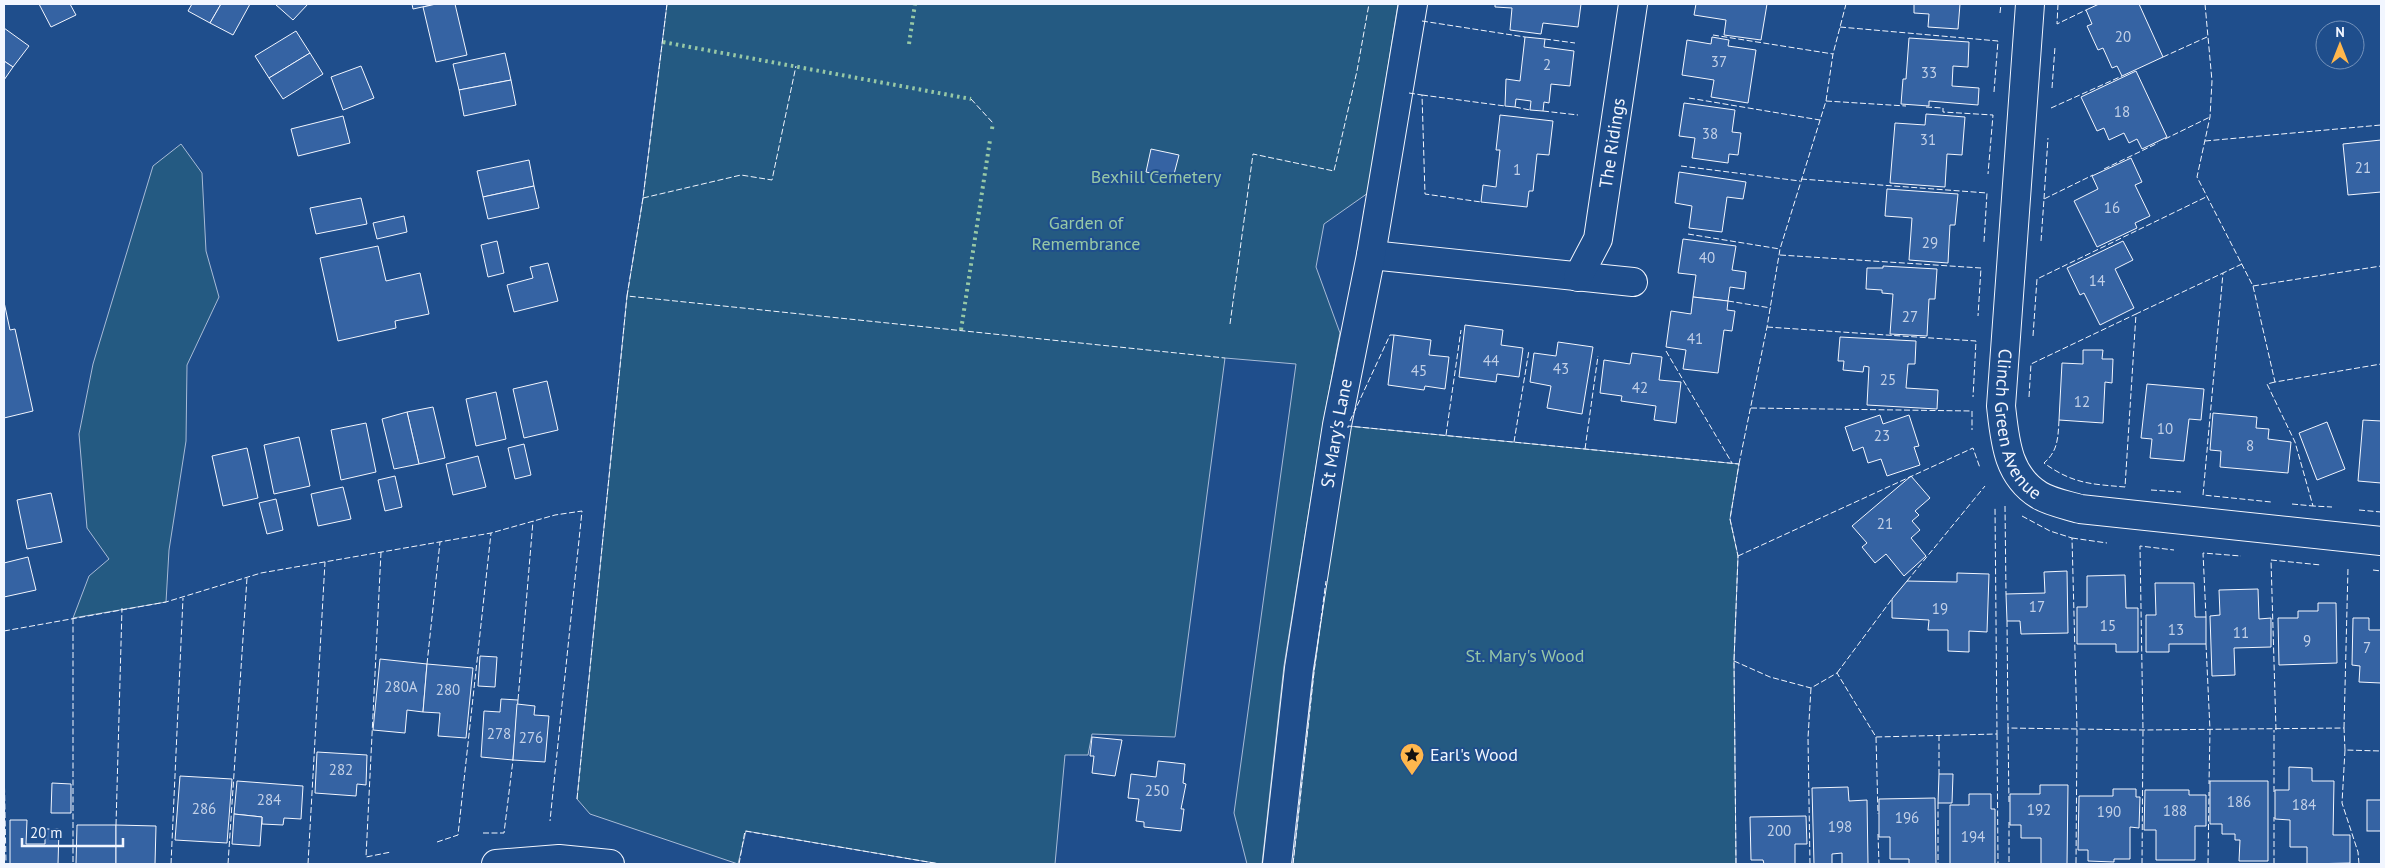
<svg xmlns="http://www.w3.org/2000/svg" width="2385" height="868" viewBox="0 0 2385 868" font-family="'PT Sans',sans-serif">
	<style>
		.green { fill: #245a82; stroke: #a8bbd7 }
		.building { fill: #3563a3; stroke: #f2f6ff }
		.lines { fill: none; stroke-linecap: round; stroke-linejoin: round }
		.minor-casing { stroke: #f2f6ff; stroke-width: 30 }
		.tertiary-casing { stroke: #f2f6ff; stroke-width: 30 }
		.minor { stroke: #1f4e8c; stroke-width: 28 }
		.tertiary { stroke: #1f4e8c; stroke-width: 28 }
		.hedge { stroke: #97c8a6; stroke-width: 4; stroke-dasharray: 2.5 4; stroke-linecap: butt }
		.fence { stroke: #f2f6ff; stroke-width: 1; stroke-dasharray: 6 2.5; stroke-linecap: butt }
		.labels { text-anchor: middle; stroke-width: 4; stroke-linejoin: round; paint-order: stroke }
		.number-label { font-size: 15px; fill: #c3d1e8 }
		.street-label { font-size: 18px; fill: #f2f6ff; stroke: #1f4e8c }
		.park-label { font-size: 18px; fill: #97c8a6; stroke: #1f4e8c }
		.poi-label { font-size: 18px; fill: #f2f6ff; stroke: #1f4e8c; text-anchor: start }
	</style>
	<rect width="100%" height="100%" fill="#1f4e8c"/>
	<g class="green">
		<polygon points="667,4 1398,4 1368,193 1324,224 1316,267 1340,333 1323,424 1284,666 1262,864 1247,864 1234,813 1296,364 1225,358 1175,737 1092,734 1088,755 1065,755 1055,864 940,864 746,831 738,864 590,814 577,799 627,296 643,198"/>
		<polygon points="181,144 202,173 206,251 219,297 187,365 186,441 169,550 166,602 73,618 89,576 109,559 87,528 79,434 93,364 153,166"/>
		<polygon points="1348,426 1739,464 1730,519 1738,556 1734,661 1736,864 1293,864 1314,672"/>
	</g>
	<g class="building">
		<polygon points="39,4 70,4 76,15 51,27"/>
		<polygon points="192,4 221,4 210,23 188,11"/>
		<polygon points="221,4 250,4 233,35 210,23"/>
		<polygon points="275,4 308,4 293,20"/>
		<polygon points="412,4 436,4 413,9"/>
		<polygon points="436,4 455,4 467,55 436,62 423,7"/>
		<polygon points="1495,4 1581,4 1578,27 1543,23 1541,34 1510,30 1512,8 1495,7"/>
		<polygon points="1696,4 1767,4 1761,40 1724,35 1726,20 1694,15"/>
		<polygon points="1914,4 1960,4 1958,29 1928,27 1929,14 1914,13"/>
		<polygon points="2099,4 2139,4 2163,57 2122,76 2117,66 2112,68 2103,48 2098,50 2087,26 2092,24 2086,10"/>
		<polygon points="4,28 29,46 13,67 4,61"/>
		<polygon points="296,31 310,53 269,78 255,56"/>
		<polygon points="1525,37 1545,39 1544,47 1574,51 1570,86 1551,84 1549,103 1544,102 1543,111 1530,110 1531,101 1516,99 1515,107 1505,106 1506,79 1520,81"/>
		<polygon points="1712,37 1729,40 1728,46 1756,50 1748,103 1711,97 1714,80 1682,75 1687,40 1711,44"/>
		<polygon points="1909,38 1969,42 1968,67 1953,66 1952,86 1979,88 1978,105 1929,101 1929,106 1901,104 1903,79 1906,79"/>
		<polygon points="310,53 323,74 283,99 269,78"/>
		<polygon points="505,53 511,80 459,90 453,64"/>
		<polygon points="4,61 13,67 4,80"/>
		<polygon points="361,66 374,98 343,110 331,77"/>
		<polygon points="2136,71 2167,137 2142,149 2137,139 2129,143 2124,133 2109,140 2104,128 2097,131 2081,97"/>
		<polygon points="511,80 516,105 464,116 459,90"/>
		<polygon points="1684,103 1735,110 1732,132 1741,133 1738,155 1729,154 1728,163 1692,158 1695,138 1679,136"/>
		<polygon points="1926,114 1965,117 1962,155 1947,154 1945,187 1890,183 1895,123 1925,125"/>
		<polygon points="1500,115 1553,121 1549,155 1537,154 1533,191 1529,191 1527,207 1481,202 1483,185 1496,187 1500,150 1496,150"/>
		<polygon points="343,116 350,143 298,156 291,129"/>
		<polygon points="2381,140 2381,192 2348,195 2343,144"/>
		<polygon points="1151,149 1179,155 1173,178 1146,172"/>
		<polygon points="2131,158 2142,182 2135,185 2150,216 2135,223 2137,228 2097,247 2074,201 2098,189 2092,176"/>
		<polygon points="529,160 534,186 483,197 477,171"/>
		<polygon points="1679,172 1746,182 1743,199 1727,197 1722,232 1689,228 1692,206 1675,203"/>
		<polygon points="534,186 539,208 488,219 483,197"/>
		<polygon points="1887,189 1958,194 1955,225 1950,225 1948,263 1909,260 1912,218 1885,216"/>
		<polygon points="361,198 367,224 316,234 310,208"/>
		<polygon points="404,216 407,232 377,239 373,223"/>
		<polygon points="1683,239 1736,246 1732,270 1746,272 1744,289 1730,287 1728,301 1693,297 1696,275 1678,273"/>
		<polygon points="497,241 504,273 488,277 481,245"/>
		<polygon points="2123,241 2133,260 2115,269 2134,308 2100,325 2084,293 2080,295 2067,268"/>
		<polygon points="378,246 386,281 420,273 429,314 395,321 396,328 338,341 320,258"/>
		<polygon points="548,263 558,301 514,312 507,285 533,278 530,267"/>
		<polygon points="1883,266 1937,269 1935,299 1929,299 1927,336 1890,334 1893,294 1882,293 1882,290 1866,289 1867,268 1883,268"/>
		<polygon points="1693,297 1728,301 1727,310 1735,311 1732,331 1724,330 1718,373 1683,369 1686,350 1666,347 1671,311 1691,314"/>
		<polygon points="4,302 10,330 15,329 33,411 4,418"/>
		<polygon points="1465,325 1503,330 1501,345 1523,348 1519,377 1497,374 1496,382 1459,377"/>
		<polygon points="1394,335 1431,340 1429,355 1449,357 1445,389 1425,386 1424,390 1388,385"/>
		<polygon points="1840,337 1916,341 1915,364 1908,364 1906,388 1938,390 1937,409 1867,405 1869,367 1864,366 1863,372 1843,370 1844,361 1838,361"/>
		<polygon points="1558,342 1593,347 1582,414 1547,408 1551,386 1530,382 1534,353 1556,356"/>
		<polygon points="2083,350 2103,350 2102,359 2113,359 2112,383 2105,382 2103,423 2059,420 2062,363 2083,364"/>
		<polygon points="1632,353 1662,357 1659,380 1681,382 1676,423 1654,420 1656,406 1621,401 1622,396 1600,393 1604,360 1630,364"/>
		<polygon points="547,381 558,430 524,438 513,389"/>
		<polygon points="2147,384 2204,389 2201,420 2189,419 2184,461 2150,458 2152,439 2141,438"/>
		<polygon points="496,392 506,439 476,446 466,399"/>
		<polygon points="433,407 445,458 419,464 407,412"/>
		<polygon points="407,412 419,464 394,469 382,419"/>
		<polygon points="2213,413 2257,417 2256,428 2269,429 2268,439 2291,442 2288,473 2220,467 2221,451 2210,450"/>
		<polygon points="1880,415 1883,424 1909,415 1919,446 1914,447 1920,465 1887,476 1881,459 1868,463 1863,447 1853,451 1845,427"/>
		<polygon points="2363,420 2381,421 2381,483 2358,481"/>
		<polygon points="2327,422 2345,469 2317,480 2299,433"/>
		<polygon points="366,423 376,472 341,480 331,430"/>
		<polygon points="299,437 310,486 274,494 264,445"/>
		<polygon points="524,444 531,475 515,479 508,448"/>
		<polygon points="247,448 258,498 223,506 212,456"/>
		<polygon points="478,456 486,487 453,495 446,464"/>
		<polygon points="395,476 402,507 385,511 378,480"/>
		<polygon points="1911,476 1930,498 1915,511 1919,515 1912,521 1920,530 1911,538 1926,556 1904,576 1886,554 1875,563 1862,547 1867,543 1852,526"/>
		<polygon points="343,487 351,519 318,526 311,494"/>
		<polygon points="51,493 62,542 27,549 17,500"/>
		<polygon points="276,499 283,530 267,534 259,503"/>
		<polygon points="28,557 36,590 4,597 4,563"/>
		<polygon points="2067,571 2068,633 2021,634 2020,621 2007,621 2006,594 2045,593 2044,572"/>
		<polygon points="1957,573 1989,574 1987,632 1969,631 1969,652 1948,651 1948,630 1928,630 1929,620 1892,618 1892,599 1907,581 1957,582"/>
		<polygon points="2125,575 2126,608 2138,608 2138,652 2116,652 2116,644 2077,644 2077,607 2087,607 2087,576"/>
		<polygon points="2155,583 2194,583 2195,617 2206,617 2206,644 2169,644 2169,652 2146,652 2146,615 2156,615"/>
		<polygon points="2258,589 2259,619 2271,618 2271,647 2234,648 2235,675 2212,676 2210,616 2220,615 2219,590"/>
		<polygon points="2318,603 2336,603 2337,663 2279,665 2278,618 2298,618 2298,611 2318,611"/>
		<polygon points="2353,618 2369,618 2369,630 2381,630 2381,683 2359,682 2360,666 2352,665"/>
		<polygon points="480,656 497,657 495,687 478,686"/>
		<polygon points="380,659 427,664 423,712 407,710 405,733 373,730"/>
		<polygon points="427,664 473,668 466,738 438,736 440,713 423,712"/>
		<polygon points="501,699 518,700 513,760 481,757 484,711 500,712"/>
		<polygon points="517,704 535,706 534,715 549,716 545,762 513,760"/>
		<polygon points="1092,737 1122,740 1115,776 1092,773 1094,756 1090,756"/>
		<polygon points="317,752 367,755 366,785 357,784 356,796 315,793"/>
		<polygon points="1158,761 1185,764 1183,783 1186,784 1181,809 1184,809 1181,831 1144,827 1144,822 1136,821 1139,799 1128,798 1131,774 1156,777"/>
		<polygon points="2289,767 2312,768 2312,781 2334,781 2333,835 2350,835 2350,863 2307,864 2307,847 2290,847 2290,820 2275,819 2275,790 2289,790"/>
		<polygon points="1939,774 1953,774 1952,803 1938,803"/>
		<polygon points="180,776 232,779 227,843 175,840"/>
		<polygon points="237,781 303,786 301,819 284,818 283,825 262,824 262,817 234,814"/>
		<polygon points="2210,781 2268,781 2268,861 2239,861 2240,840 2235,840 2235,834 2222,834 2222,824 2210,824"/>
		<polygon points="52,783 71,784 71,813 51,813"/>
		<polygon points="2040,785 2068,785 2067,864 2041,864 2041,838 2021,838 2021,825 2010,825 2010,794 2040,794"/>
		<polygon points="1848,787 1849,801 1867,800 1868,864 1842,864 1842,853 1832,854 1832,864 1814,864 1812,788"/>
		<polygon points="2113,789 2136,789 2136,797 2140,797 2139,828 2130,827 2130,859 2114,859 2114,862 2088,861 2088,850 2078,850 2079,796 2113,796"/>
		<polygon points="2145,790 2189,790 2189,795 2206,795 2206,826 2195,826 2195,860 2156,860 2156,830 2144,830"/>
		<polygon points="1969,794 1991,794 1991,809 1995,809 1995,864 1950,864 1950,805 1969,805"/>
		<polygon points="1935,798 1936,864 1909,864 1909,859 1890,859 1890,837 1879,837 1879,799"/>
		<rect x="2367" y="800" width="14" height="31"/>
		<polygon points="234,814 262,817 260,846 232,844"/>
		<polygon points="1806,816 1807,844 1795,844 1795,864 1764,864 1763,860 1751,860 1750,817"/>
		<polygon points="10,820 27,820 26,844 45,844 45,829 59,829 58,864 10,864"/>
		<polygon points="77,825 116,825 116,864 76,864"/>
		<polygon points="116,825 156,826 155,864 116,864"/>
	</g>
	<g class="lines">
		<defs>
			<g id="minor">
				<path id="s1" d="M2030 4 2001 406C2005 441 2007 475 2039 495 2050 502 2067 505 2080 509L2381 541"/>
				<polyline points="1371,255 1633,282"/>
				<path id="s2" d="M1578 277 1598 239 1633 4"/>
				<path id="s3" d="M1277 864 1299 668 1337 425 1371 255 1413 4"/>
			</g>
			<polyline id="tertiary" points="496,864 559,859 610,864"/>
		</defs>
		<use href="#minor" class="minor-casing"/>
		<use href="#tertiary" class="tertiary-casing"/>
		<use href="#minor" class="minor"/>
		<use href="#tertiary" class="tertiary"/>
		<g class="hedge">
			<polyline points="663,42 971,99"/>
			<polyline points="909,44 915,4"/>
			<polyline points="992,129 993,123"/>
			<polyline points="961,330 990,140"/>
		</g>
		<g class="fence">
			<polyline points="667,4 643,198 627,296 1225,358"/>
			<polyline points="2058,4 2057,24 2086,10"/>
			<polyline points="2205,4 2212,81 2210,117 2197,177 2253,286 2275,382 2381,364"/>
			<polyline points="2000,13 2001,4"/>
			<polyline points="1422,21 1525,37"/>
			<polyline points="1840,27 1998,41 1994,92"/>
			<polyline points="1713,35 1833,54"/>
			<polyline points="1545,39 1575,43"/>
			<polyline points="2163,57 2207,37"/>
			<polyline points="2052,88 2055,47"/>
			<polyline points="1409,93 1422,95 1425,194 1481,202"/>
			<polyline points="1422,95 1505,106"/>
			<polyline points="1689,98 1820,120"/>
			<polyline points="971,99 993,123"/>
			<polyline points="1826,101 1906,106"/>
			<polyline points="1515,107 1530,110"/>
			<polyline points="1926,107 1943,108 1943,112 1993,115 1988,174"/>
			<polyline points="2051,108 2122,76"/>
			<polyline points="1543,111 1578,115"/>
			<polyline points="2165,139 2210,117"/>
			<polyline points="2205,141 2381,125"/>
			<polyline points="1681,166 1800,181"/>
			<polyline points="2104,169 2158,143"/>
			<polyline points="1801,179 1987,193 1984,242"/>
			<polyline points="643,198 741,175 772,180 796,66"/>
			<polyline points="2044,199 2048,138"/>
			<polyline points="1688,234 1780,249"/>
			<polyline points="2041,241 2044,199 2093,175"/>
			<polyline points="1780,255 1981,268 1978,316"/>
			<polyline points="2242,264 2223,273 2203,495 2271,502"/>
			<polyline points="2253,286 2381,266"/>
			<polyline points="1728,301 1771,308"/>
			<polyline points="1230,324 1253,154 1334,171 1357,71 1369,4"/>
			<polyline points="1767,327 1976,341 1973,397"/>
			<polyline points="2033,336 2037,279 2206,197"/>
			<polyline points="1666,351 1732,463"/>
			<polyline points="2275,382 2267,384 2295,442 2313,506 2332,507"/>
			<polyline points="2029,397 2031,364 2136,314"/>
			<polyline points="1751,408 1972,411 1972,430"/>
			<path d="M2059 420C2058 438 2058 451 2044 463 2073 484 2091 484 2125 487L2136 314 2223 273"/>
			<polyline points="1350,421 1390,335 1394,335"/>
			<polyline points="1348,428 1348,426 1739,464 1730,519 1738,556 1734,661 1736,864"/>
			<polyline points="1446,435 1461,330"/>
			<polyline points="1514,442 1529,350"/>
			<polyline points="1585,449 1598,356"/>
			<polyline points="1739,464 1767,327 1780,249 1826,101 1833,54 1846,4"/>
			<polyline points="2151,490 2181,492"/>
			<polyline points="2292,504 2313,506"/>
			<polyline points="2005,506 2006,594"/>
			<polyline points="2359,510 2381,512"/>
			<polyline points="2022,516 2050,531 2072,538 2077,729 2076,864"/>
			<polyline points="2072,538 2107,543"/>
			<polyline points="381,552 366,857 391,852"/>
			<polyline points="1738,556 1973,448 1980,468"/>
			<polyline points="2373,570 2381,571"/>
			<polyline points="1907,581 1985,486"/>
			<polyline points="2206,617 2203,553 2241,556"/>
			<polyline points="73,618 73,864"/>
			<polyline points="2007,621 2008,728 2143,730 2344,728 2345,750 2381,751"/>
			<polyline points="4,631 166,602 261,573 491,533 555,515 582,511 550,821"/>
			<polyline points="2206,644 2210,730 2209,784"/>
			<polyline points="1734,661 1770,677 1811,688 1837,673 1876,737 1997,734 1995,507"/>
			<polyline points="427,664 440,542"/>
			<polyline points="1837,673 1892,599"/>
			<polyline points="518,700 533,521"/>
			<polyline points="2008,728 2009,804"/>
			<polyline points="2344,728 2348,568"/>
			<polyline points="2276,730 2271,560 2321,565"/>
			<polyline points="1997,734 1998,864"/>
			<polyline points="1939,735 1939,774"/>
			<polyline points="1876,737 1878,814"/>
			<polyline points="2345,750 2342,803 2358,852 2359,864"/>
			<polyline points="4,761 6,864"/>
			<polyline points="2274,792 2274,730"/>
			<polyline points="577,799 627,296"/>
			<polyline points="1938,803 1938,864"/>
			<polyline points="2009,822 2009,864"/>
			<polyline points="116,825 122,608"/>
			<polyline points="483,833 504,833 513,760"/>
			<polyline points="1878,834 1879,864"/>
			<polyline points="437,842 458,835 491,533"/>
			<polyline points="171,864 183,598"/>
			<polyline points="228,864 247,578"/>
			<polyline points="308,864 325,562"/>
			<polyline points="739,864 745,831 940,864"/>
			<polyline points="1293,864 1314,672 1326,581"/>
			<polyline points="1810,864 1808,738 1811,688"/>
			<polyline points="2142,864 2143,730 2140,546 2174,550"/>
			<polyline points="2208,864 2209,792"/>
			<polyline points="2274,864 2274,817"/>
		</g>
	</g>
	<defs>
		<symbol id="sight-pin" viewBox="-11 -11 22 30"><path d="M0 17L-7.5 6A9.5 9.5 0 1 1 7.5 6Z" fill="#ffb74d" stroke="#1f4e8c"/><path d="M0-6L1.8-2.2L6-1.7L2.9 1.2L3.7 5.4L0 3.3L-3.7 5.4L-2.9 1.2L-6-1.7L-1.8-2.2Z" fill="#111"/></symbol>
	</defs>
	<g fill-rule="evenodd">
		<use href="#sight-pin" x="1398" y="741" width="28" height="38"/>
	</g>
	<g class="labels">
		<g class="number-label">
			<text x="2123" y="42">20</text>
			<text x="1719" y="67">37</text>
			<text x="1547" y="70">2</text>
			<text x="1929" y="78">33</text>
			<text x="2122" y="117">18</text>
			<text x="1710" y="139">38</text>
			<text x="1928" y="145">31</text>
			<text x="2363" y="173">21</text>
			<text x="1517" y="175">1</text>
			<text x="2112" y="213">16</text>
			<text x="1930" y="248">29</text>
			<text x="1707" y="263">40</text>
			<text x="2097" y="286">14</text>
			<text x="1910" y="322">27</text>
			<text x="1695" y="344">41</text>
			<text x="1491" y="366">44</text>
			<text x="1561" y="374">43</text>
			<text x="1419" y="376">45</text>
			<text x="1888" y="385">25</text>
			<text x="1640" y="393">42</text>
			<text x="2082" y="407">12</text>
			<text x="2165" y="434">10</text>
			<text x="1882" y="441">23</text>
			<text x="2250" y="451">8</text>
			<text x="1885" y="529">21</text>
			<text x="2037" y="612">17</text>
			<text x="1940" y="614">19</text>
			<text x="2108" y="631">15</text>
			<text x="2176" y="635">13</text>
			<text x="2241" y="638">11</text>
			<text x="2307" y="646">9</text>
			<text x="2367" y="653">7</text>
			<text x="401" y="692">280A</text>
			<text x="448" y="695">280</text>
			<text x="499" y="739">278</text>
			<text x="531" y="743">276</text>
			<text x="341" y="775">282</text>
			<text x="1157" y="796">250</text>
			<text x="269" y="805">284</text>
			<text x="2239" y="807">186</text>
			<text x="2304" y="810">184</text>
			<text x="204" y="814">286</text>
			<text x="2039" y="815">192</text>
			<text x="2175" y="816">188</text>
			<text x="2109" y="817">190</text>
			<text x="1907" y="823">196</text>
			<text x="1840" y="832">198</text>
			<text x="1779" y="836">200</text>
			<text x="1973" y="842">194</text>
		</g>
		<g class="street-label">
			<text dy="6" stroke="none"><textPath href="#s2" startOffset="140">The Ridings</textPath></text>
			<text dy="6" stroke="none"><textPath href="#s1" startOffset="425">Clinch Green Avenue</textPath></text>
			<text dy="6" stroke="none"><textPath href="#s3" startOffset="435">St Mary's Lane</textPath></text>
		</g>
		<g class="park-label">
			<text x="1156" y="183">Bexhill Cemetery</text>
			<text x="1086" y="229">Garden of<tspan x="1086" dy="21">Remembrance</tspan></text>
			<text x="1525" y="662">St. Mary's Wood</text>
		</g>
		<g class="poi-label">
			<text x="1430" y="761">Earl's Wood</text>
		</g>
	</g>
	<rect width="2385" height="868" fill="none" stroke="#f2f6ff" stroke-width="10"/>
	<g transform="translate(2340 45)"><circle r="24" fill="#1f4e8c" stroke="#7391ba"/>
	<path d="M0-4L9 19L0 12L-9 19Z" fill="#ffb74d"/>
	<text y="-8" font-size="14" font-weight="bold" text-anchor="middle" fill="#f2f6ff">N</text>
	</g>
	<path d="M22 838v8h101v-8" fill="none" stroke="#f2f6ff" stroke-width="2.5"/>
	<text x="30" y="838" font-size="15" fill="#f2f6ff" stroke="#1f4e8c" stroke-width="4" paint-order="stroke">20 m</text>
</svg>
